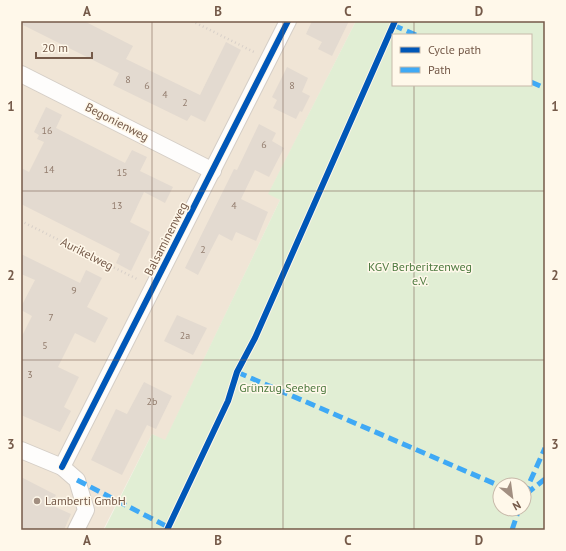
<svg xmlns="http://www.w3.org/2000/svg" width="566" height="551" viewBox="0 0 566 551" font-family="'PT Sans',sans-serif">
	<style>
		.residential { fill: #f0e5d6 }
		.green { fill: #e1eed4; fill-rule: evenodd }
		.building { fill: #e3dad0 }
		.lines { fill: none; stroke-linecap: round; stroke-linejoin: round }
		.minor-casing { stroke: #d5cec6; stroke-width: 18 }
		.path { stroke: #d8d0c9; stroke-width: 2.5; stroke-dasharray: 1 3; stroke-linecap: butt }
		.minor { stroke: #fefdfc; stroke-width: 16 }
		.quiet { stroke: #3fa9f5; stroke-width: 5; stroke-dasharray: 10 5; stroke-linecap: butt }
		.cycleway-casing { stroke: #fff8ea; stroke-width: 8 }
		.cycleway { stroke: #0057b8; stroke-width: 6 }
		.grid { fill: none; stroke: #755a49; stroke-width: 1; stroke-opacity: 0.55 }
		.poi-dot { fill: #a28f81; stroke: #fff8ea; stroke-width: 1.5 }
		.labels { text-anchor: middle; stroke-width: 3; stroke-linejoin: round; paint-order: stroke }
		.number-label { font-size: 10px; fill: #927c6d }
		.street-label { font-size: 12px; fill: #755a49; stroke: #fff8ea }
		.park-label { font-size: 12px; fill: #4f7b41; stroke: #fff8ea }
		.poi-label { font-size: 12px; fill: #755a49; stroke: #fff8ea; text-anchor: start }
		.neatline { fill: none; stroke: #755a49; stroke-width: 1.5 }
		.grid-label { font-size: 13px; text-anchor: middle; font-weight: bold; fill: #755a49 }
	</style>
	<rect width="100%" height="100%" fill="#f6f2e9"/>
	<polygon class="residential" points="21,21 356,21 269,193 280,200 165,441 152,434 103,530 21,530"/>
	<path class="green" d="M356 21H545V530H170L216 426 167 530H104L152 434 165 440 280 200 268 194ZM393 35H531V85H393ZM500 485H524V509H500Z"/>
	<g class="building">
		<polygon points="21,21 84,21 133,46 126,59 200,95 226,42 241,50 205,122 191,115 187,121 113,85 119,73 21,24"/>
		<polygon points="312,21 349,21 332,56 318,49 322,42 306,34"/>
		<polygon points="287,67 308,78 302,92 310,96 302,112 300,111 296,119 273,108 277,100 272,97"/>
		<polygon points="46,107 62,115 56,128 125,163 132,150 147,157 140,171 173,187 165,203 144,192 130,222 150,232 131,271 116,263 120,254 21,204 21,168 29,172 44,142 37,139 39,135 34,132"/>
		<polygon points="259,124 276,133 272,141 284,148 269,177 255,170 241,199 268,212 256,241 236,232 232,241 219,234 198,275 185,268 234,169 237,170"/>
		<polygon points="21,254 80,283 86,270 102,278 87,307 108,318 95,343 75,333 58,367 79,377 64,407 71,411 60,432 21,415 21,338 32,316 21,310 21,307 35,280 21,274"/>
		<polygon points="177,315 207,328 193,355 164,341"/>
		<polygon points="144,382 172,396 156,429 147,425 122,475 91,460 116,409 127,414"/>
		<polygon points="21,477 56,495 51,505 71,514 64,530 21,530"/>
	</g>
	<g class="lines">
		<defs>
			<g id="minor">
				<polyline points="21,74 213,171"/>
				<polyline points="21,450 62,467 77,480 86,510 76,530"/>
				<polyline points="62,467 288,21"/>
			</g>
		</defs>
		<use href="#minor" class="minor-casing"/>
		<g class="path">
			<polyline points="192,21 254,52"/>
			<polyline points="21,221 139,280"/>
		</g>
		<use href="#minor" class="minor"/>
		<g class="quiet">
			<polyline points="393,25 416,35"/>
			<polyline points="531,82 545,88"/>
			<polyline points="237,372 500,486"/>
			<polyline points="77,480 168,527"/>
			<polyline points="526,494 545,479"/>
			<polyline points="524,495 545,448"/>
			<polyline points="512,530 519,509"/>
		</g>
		<defs>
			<g id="cycleway">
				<polyline points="62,467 288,21"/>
				<polyline points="167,530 228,401 237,372 255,338 395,21"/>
			</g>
		</defs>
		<use href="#cycleway" class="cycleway-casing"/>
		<use href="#cycleway" class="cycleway"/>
	</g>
	<path class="grid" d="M152 21V530M283 21V530M414 21V35M414 85V530M21 191H545M21 360H545"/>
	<circle class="poi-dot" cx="37" cy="501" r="4"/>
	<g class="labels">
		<g class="number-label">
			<text x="128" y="83">8</text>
			<text x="147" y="89">6</text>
			<text x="292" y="89">8</text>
			<text x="165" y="98">4</text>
			<text x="185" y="106">2</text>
			<text x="47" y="134">16</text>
			<text x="264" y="148">6</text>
			<text x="49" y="173">14</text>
			<text x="122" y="176">15</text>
			<text x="117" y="209">13</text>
			<text x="234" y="209">4</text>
			<text x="203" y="253">2</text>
			<text x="74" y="294">9</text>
			<text x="51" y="321">7</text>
			<text x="185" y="339">2a</text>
			<text x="45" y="349">5</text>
			<text x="30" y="378">3</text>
			<text x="152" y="405">2b</text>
		</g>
		<g class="street-label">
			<text transform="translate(117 122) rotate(27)" y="4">Begonienweg</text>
			<text transform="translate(166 239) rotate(-63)" y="4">Balsaminenweg</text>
			<text transform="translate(87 254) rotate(27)" y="4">Aurikelweg</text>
		</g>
		<g class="park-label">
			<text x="420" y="271">KGV Berberitzenweg<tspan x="420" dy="14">e.V.</tspan></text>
			<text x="283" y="392">Grünzug Seeberg</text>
		</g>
		<g class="poi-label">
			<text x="45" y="505">Lamberti GmbH</text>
		</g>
	</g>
	<rect width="566" height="551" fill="none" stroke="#fff8ea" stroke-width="44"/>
	<rect x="392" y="34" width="140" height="52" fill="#fff8ea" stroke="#c8b9aa"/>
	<rect x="400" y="47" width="20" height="6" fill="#0057b8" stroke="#c8b9aa"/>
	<text x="428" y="54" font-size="12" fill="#755a49">Cycle path</text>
	<rect x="400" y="67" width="20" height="6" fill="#3fa9f5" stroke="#c8b9aa"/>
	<text x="428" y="74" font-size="12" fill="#755a49">Path</text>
	<g transform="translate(512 497) rotate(151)"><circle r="19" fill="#fff8ea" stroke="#c8b9aa"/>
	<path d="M0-3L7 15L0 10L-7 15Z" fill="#a28f81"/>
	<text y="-6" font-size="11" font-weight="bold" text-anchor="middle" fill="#755a49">N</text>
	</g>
	<path d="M36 52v6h56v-6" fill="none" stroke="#755a49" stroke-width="2"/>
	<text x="42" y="52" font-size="12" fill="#755a49" stroke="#fff8ea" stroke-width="3" paint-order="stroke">20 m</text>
	<rect x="22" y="22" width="522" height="507" class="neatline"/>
	<g class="grid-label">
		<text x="87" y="16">A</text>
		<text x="218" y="16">B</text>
		<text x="348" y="16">C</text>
		<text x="479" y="16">D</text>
		<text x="11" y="111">1</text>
		<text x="555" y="111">1</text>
		<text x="11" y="280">2</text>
		<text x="555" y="280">2</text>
		<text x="11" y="449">3</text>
		<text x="555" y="449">3</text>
		<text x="87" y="545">A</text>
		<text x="218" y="545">B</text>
		<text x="348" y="545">C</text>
		<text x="479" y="545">D</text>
	</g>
</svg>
